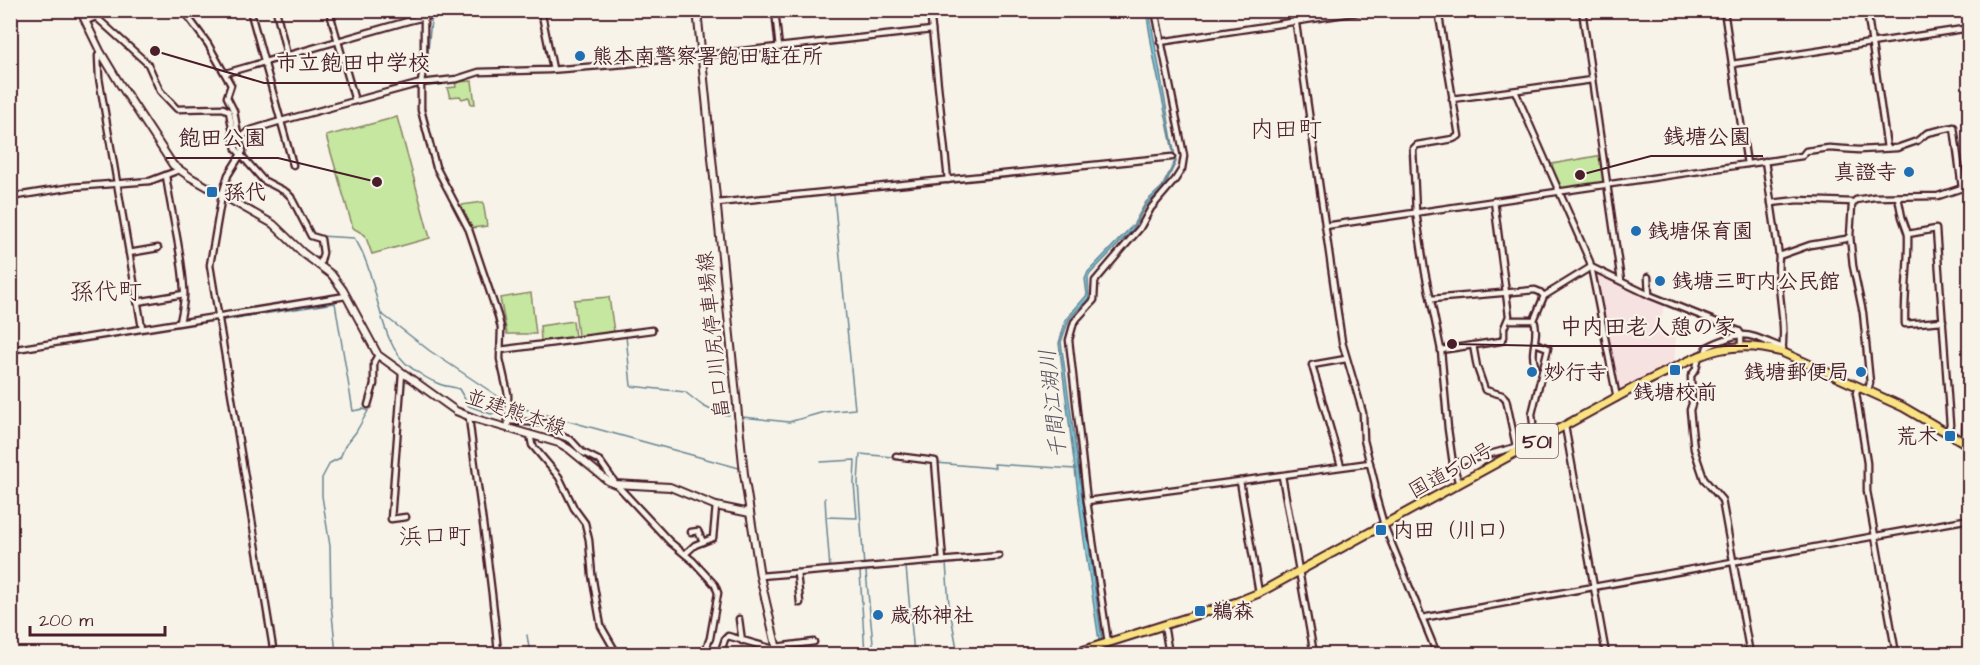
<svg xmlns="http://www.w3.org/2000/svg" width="1980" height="665" viewBox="0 0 1980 665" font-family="'Architects Daughter','Klee One',sans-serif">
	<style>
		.built { fill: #f6e2e1 }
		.green { fill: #c5e79f; stroke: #888365; stroke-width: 1.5 }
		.water { fill: #7bc9da; stroke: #678594; stroke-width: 1.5 }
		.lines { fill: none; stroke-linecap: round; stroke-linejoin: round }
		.stream { stroke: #678594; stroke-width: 1.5 }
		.minor-casing { stroke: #4a1f2b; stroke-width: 9 }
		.secondary-casing { stroke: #4a1f2b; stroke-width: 10 }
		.trunk-casing { stroke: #4a1f2b; stroke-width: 11 }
		.minor { stroke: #f7f3e8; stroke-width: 4.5 }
		.secondary { stroke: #f7f3e8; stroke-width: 6 }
		.trunk { stroke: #f8e281; stroke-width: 7 }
		.poi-dot { fill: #1f6fb2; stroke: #f7f3e8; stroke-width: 2 }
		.labels { text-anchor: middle; stroke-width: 4.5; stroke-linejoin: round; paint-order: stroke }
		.shield { fill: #f7f3e8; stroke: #7e5f64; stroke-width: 1.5 }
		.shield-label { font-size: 20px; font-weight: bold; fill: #4a1f2b }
		.poi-label { font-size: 21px; font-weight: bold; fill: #4a1f2b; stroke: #f7f3e8; text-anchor: start }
		.street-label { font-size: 21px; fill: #4a1f2b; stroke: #f7f3e8 }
		.water-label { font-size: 22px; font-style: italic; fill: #595260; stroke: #f7f3e8 }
		.quarter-label { font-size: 24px; fill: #4a1f2b; stroke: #f7f3e8 }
		.leader { fill: none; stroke: #4a1f2b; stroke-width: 2 }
		.callout-dot { fill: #4a1f2b; stroke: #f7f3e8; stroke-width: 2 }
		.callout-label { font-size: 22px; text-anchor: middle; font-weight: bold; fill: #4a1f2b; stroke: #f7f3e8; stroke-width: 4.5; stroke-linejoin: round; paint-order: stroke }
	</style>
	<rect width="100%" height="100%" fill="#f7f3e8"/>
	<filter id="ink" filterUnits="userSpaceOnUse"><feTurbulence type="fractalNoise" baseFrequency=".0167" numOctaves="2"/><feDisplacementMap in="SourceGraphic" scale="12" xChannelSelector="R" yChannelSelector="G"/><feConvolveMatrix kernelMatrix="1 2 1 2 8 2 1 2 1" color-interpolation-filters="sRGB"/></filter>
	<g filter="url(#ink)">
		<polygon class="built" points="1594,270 1664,302 1659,334 1676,337 1674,363 1652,373 1619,394 1617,393"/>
		<g class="green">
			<polygon points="472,81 475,104 471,104 469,97 462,99 460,96 450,97 447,88 456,87 455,82"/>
			<polygon points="397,117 430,238 372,254 365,235 353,228 326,136"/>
			<polygon points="1603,155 1606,183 1562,190 1551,166 1552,164"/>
			<polygon points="483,202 487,226 472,228 461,205"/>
			<polygon points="531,293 536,334 507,334 500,298"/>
			<polygon points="609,297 614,332 578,336 574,300"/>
			<polygon points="573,321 575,337 541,341 540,326"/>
		</g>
		<polygon class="water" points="1146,11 1149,11 1176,162 1163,189 1146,205 1133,229 1090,274 1088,278 1089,298 1069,319 1061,342 1104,654 1101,654 1084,540 1059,343 1066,319 1087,295 1085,279 1088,272 1133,225 1146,202 1162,187 1175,161 1154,59"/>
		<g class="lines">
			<g class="stream">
				<polyline points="150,63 167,96"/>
				<polyline points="425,80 432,10"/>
				<polyline points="423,102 438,163 471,228 496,299 504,329 503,347 505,347"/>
				<polyline points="221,106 228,108 233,118"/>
				<polyline points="262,176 291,193 300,209"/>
				<path d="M311 232 319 236 354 238C380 273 375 345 413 369 420 374 429 380 437 383 444 387 452 386 459 389L469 406 491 414 498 412 507 419"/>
				<polyline points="382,314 430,351 505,401"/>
				<polyline points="224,320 335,303 353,411 363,409 368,411 356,432 345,446 340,458 330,463 322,478 322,496 330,546 331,604 336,654"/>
				<polyline points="626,336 631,386 685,392 703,406 719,414 729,415"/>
				<polyline points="510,405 739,468"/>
				<polyline points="742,417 789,422 824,412 855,409 834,196"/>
				<path d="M533 420C548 418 557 431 570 438"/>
				<polyline points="531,424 534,434"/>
				<polyline points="535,438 538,448"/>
				<path d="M580 447C586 453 597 453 601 460"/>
				<polyline points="546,459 559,473"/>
				<polyline points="821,462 855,460 854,483 857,518 826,517 830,569"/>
				<polyline points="936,463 995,468 994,464 1076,469"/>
				<polyline points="938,464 946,558"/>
				<polyline points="562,477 574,503 588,523 601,611"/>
				<polyline points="825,498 826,516"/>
				<polyline points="669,538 698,562 717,584"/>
				<polyline points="946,563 949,605 958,654"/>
				<polyline points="864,567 858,482 860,454 893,457"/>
				<polyline points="909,567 999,560"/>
				<polyline points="866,571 906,567 914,654"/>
				<polyline points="861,572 860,572 865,654"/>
				<polyline points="866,572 874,654"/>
				<polyline points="602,622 621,654"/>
				<polyline points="527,635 530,654"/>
			</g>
			<defs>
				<g id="minor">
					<polyline points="183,10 208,44 231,85 227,97 234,111 239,141 243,151 228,175 222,195 210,265 274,654"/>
					<polyline points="250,10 293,165"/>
					<polyline points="276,10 287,55"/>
					<polyline points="329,10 355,101"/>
					<polyline points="426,10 424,18 424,62 421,83 421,110 436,167 469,230 498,316 501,328 500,359 508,394 508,428"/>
					<polyline points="541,10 553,69"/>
					<polyline points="775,10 779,48"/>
					<polyline points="930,10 948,180"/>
					<polyline points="1294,10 1342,342 1363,413 1364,440 1375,484 1376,497 1384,525 1437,654"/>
					<polyline points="1438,10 1459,136 1453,139 1417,145 1413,149 1416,212 1425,272 1441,350 1448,429 1453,464 1459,484"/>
					<polyline points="1582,10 1621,281"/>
					<polyline points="1724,10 1747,164"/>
					<polyline points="1867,10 1887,148"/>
					<polyline points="86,21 96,17 148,64 160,91 177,109 223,108 229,111 236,149 263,180 286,192 291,197 311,236 321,239 323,253 320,265"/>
					<polyline points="1160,42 1371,10"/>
					<polyline points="100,51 98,56 99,78 142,328"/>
					<polyline points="1732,64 1970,28"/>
					<polyline points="226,73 408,21 453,10"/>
					<polyline points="1515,91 1590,262 1617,398"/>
					<polyline points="1452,99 1592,80"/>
					<polyline points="239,141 248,131 281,121 421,83 457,79 479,72 549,70 625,64 932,30"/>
					<path d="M1765 161 1779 256C1775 287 1787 319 1782 352"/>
					<path d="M166 175C171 214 182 251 184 290 185 300 182 312 180 322"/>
					<polyline points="10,197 72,187 150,181 179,170"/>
					<polyline points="1898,197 1902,217 1908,234"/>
					<polyline points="717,203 1172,157"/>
					<polyline points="1771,203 1798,200 1853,202"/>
					<polyline points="1325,226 1802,156 1806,151 1829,148 1859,150 1897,148 1917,141 1927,133 1954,127 1962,188"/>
					<polyline points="129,253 158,248"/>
					<polyline points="1779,256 1810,245 1846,239 1850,236"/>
					<polyline points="1591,267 1649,295 1739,331 1741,334 1741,346"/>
					<polyline points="1648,277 1649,295"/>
					<polyline points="1431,299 1535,290 1540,292 1544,296"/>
					<polyline points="137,302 184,294"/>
					<polyline points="1508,320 1534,320 1544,296 1591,267"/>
					<path d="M1534 320C1540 335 1529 351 1535 365"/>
					<path d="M1943 321 1905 324C1904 294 1909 264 1908 234L1936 229 1950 425 1947 431"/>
					<polyline points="1473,345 1477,367 1485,390 1502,395 1506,399 1516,446"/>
					<polyline points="10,350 346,296"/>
					<polyline points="500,350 652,330"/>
					<polyline points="1441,350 1501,341 1504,337 1504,328 1509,316 1494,201"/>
					<path d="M1705 354 1707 347C1745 329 1745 333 1783 348"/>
					<polyline points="1699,355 1696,369 1691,376 1692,404 1690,410 1694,449 1704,479 1722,500 1750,654"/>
					<polyline points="402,373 391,519 406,517"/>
					<polyline points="1858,386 1856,393 1867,463 1867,491 1896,654"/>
					<polyline points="1868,390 1870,383 1863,313 1853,266 1850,236 1852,205 1856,200 1874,197 1938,196 1962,188 1970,189"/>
					<polyline points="368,405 374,384 374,362 378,355"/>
					<path d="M469 417C478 496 492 575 498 654"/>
					<polyline points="508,421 545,423 556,434 571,440 582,452 600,461 616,484 670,542 693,561 715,585 718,593 710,638 704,654"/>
					<polyline points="1533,423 1532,414 1548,348 1535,343"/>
					<polyline points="1565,426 1606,654"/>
					<polyline points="530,434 532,445 559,477 574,508 585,523 589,540 592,575 601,626 617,654"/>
					<polyline points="1965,437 1967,390 1970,387"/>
					<polyline points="896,456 935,461 943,561"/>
					<polyline points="1453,464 1516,447"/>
					<polyline points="1341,466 1312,365 1346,359"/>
					<polyline points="1282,476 1314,654"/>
					<polyline points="1240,481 1370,463"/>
					<polyline points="1087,501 1240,481 1259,593"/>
					<polyline points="691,532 698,531 703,542"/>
					<polyline points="685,554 695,545 713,538 716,506"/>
					<polyline points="797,573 800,603"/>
					<polyline points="760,576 999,556"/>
					<polyline points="1422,618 1970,519"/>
					<polyline points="739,619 742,641"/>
					<polyline points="1164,625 1169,654"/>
					<polyline points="1108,643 1087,501 1069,340 1074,322 1094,300 1095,281 1140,228 1151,208 1175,180 1182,169 1184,156 1155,10"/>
					<polyline points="776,647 814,642"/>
					<polyline points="720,654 725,639 728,636 777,650"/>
				</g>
				<g id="secondary">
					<polyline points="80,10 100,51 118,81 173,165 190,177 273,224 303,253 332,275 343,290 378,355 456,411 476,419 559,443 569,449 608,481 615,484 670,487 716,506 750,513"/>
					<polyline points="697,10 744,474 760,576 778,654"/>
				</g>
				<path id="trunk" d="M1072 654 1237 602 1259 593 1639 385C1692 361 1721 335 1782 352L1903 407 1970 446"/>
			</defs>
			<use href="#minor" class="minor-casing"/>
			<use href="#secondary" class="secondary-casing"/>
			<use href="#trunk" class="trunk-casing"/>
			<use href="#minor" class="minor"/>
			<use href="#secondary" class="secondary"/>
			<use href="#trunk" class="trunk"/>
		</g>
	</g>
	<g class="poi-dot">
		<circle cx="580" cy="56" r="6"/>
		<circle cx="1909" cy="172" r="6"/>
		<rect x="206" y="186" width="12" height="12" rx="3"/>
		<circle cx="1636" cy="231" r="6"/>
		<circle cx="1660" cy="281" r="6"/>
		<rect x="1669" y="364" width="12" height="12" rx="3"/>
		<circle cx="1532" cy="372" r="6"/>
		<circle cx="1861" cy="372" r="6"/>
		<rect x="1944" y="430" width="12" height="12" rx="3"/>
		<rect x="1375" y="524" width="12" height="12" rx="3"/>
		<rect x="1194" y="605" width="12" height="12" rx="3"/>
		<circle cx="878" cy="615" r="6"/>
	</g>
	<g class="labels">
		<rect class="shield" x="1516" y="424" width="42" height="34" rx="4.5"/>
		<g class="shield-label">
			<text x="1537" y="448">501</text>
		</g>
		<g class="poi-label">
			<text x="592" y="63">熊本南警察署飽田駐在所</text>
			<text x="1897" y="179" text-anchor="end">真證寺</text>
			<text x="224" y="199">孫代</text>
			<text x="1648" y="238">銭塘保育園</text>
			<text x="1672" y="288">銭塘三町内公民館</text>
			<text x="1544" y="379">妙行寺</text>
			<text x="1849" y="379" text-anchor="end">銭塘郵便局</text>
			<text x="1675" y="399" text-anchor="middle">銭塘校前</text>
			<text x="1938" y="443" text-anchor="end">荒木</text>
			<text x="1393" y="537">内田（川口）</text>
			<text x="1212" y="618">鵜森</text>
			<text x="890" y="622">歳称神社</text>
		</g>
		<g class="street-label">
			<text transform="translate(713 335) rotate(-96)" y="7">畠口川尻停車場線</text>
			<text transform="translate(516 412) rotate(19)" y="7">並建熊本線</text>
			<text transform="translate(1451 470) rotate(-29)" y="7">国道501号</text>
		</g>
		<g class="water-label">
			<text transform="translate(1052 404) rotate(-96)" y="8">千間江湖川</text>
		</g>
		<g class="quarter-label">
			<text x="1286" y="137">内田町</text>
			<text x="106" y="299">孫代町</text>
			<text x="435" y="544">浜口町</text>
		</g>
	</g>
	<path class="leader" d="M155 51L264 83H442M1580 175L1651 156H1763M377 182L278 158H166M1452 344L1548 346H1748"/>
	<g class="callout-dot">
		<circle cx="155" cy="51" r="6"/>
		<circle cx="1580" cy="175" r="6"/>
		<circle cx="377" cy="182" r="6"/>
		<circle cx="1452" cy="344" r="6"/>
	</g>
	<g class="callout-label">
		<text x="353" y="70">市立飽田中学校</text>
		<text x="1707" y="144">銭塘公園</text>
		<text x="222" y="145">飽田公園</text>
		<text x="1648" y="334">中内田老人憩の家</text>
	</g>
	<rect width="1980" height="665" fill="none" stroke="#f7f3e8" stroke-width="36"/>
	<rect x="18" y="18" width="1944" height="629" fill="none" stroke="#4a1f2b" stroke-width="2" filter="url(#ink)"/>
	<path d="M30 626v9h135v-9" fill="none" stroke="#4a1f2b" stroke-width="3"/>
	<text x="39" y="626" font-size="18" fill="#4a1f2b" stroke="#f7f3e8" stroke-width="4.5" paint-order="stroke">200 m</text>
</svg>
